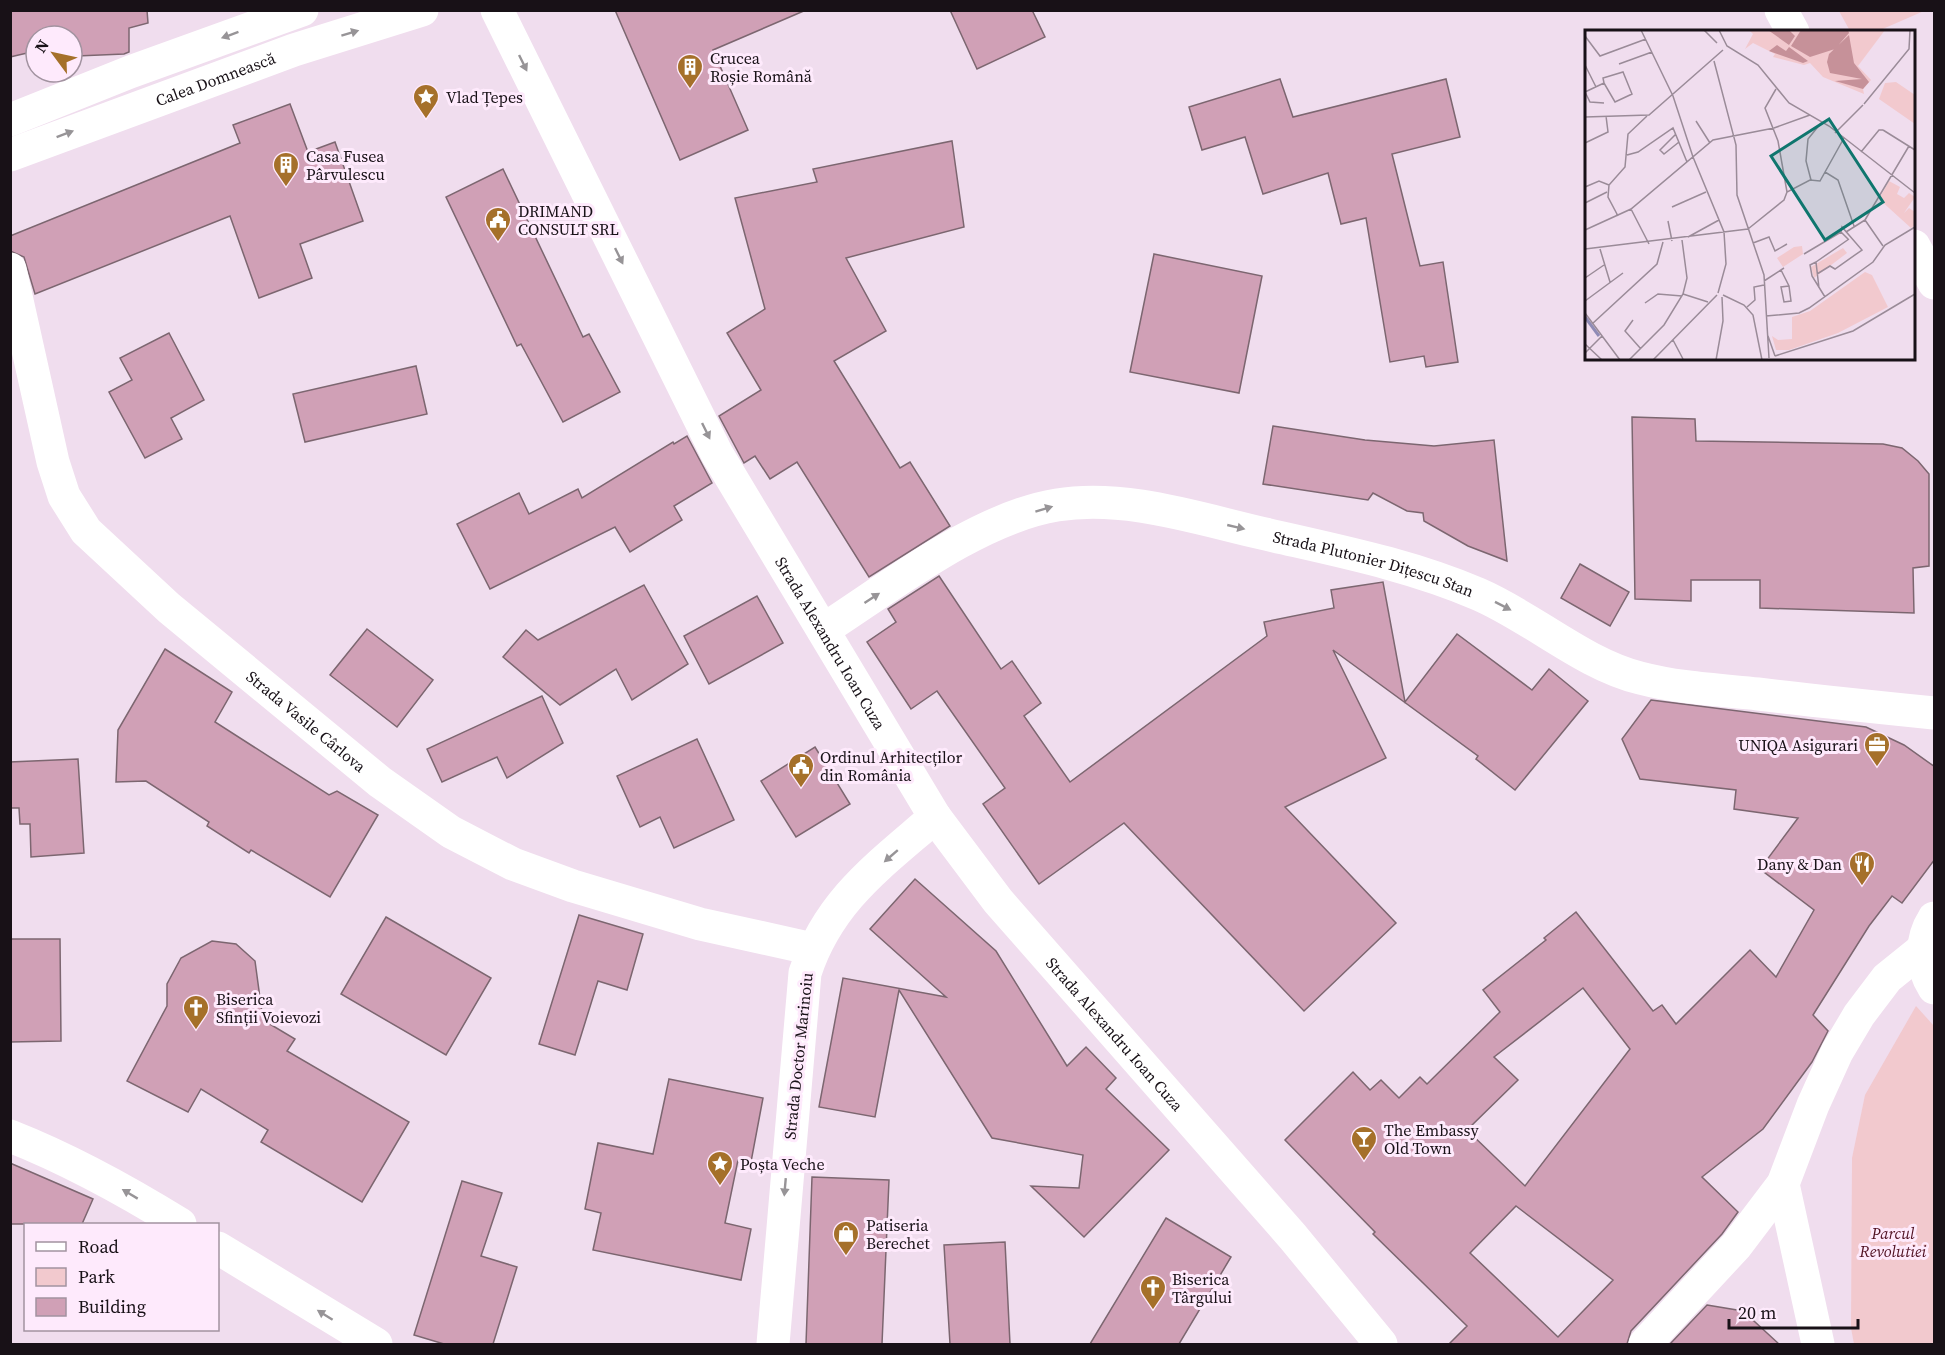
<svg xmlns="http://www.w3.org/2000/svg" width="1945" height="1355" viewBox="0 0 1945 1355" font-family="'Source Serif 4',serif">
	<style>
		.green { fill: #f2c9ce }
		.building { fill: #d0a0b6; stroke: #7c6670; stroke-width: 1.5; fill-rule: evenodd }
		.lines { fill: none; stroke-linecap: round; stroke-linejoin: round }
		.pedestrian { stroke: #fff; stroke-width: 33 }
		.minor { stroke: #fff; stroke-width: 33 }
		.tertiary { stroke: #fff; stroke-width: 33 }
		.primary { stroke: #fff; stroke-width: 33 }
		.oneway { fill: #979497 }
		.labels { text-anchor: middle; stroke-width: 6; stroke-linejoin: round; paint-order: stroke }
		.poi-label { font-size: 16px; fill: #181117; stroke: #feeafc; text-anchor: start }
		.street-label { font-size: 16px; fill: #181117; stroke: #feeafc }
		.park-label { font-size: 16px; font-style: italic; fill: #501021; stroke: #feeafc }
		.inset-river { fill: none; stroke: #8f8bb6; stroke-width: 3 }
		.inset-road { fill: none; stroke: #9a8b98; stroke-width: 1.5 }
		.view { fill: #0f766e; fill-opacity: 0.15; stroke: #0f766e; stroke-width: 3 }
		.inset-edge { fill: none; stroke: #181117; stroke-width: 3 }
	</style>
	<rect width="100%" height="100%" fill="#f0ddee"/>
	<g class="green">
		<polygon points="1839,11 1924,11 1878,31 1850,31"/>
		<polygon points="1916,1006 1934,1026 1934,1344 1854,1344 1851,1328 1852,1158 1865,1095"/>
	</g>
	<g class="building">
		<polygon points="10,10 147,10 148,23 129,28 129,52 124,54 77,56 76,41 72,42 72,36 36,36 36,51 10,57"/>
		<polygon points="615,10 806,10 713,50 748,130 680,160"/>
		<polygon points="950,10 1032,10 1045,37 977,69"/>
		<polygon points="1280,79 1293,117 1446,79 1460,137 1392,154 1420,266 1443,262 1458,362 1426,367 1424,356 1390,362 1366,218 1341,224 1328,173 1263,194 1245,137 1202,150 1189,107"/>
		<polygon points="290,104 308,152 335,142 363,221 300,244 312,278 259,298 230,216 35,294 24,257 10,251 10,236 240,143 233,125"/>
		<polygon points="952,141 964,227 846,258 886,331 834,361 900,468 910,462 950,526 869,577 797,462 770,479 755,456 744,463 719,416 761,390 727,333 765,309 735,198 817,182 813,169"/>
		<polygon points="503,169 583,337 589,334 620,392 563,422 521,344 517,346 446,197"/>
		<polygon points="1154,254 1262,276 1239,393 1130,372"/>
		<polygon points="169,333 204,400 171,418 182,439 145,458 109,392 132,380 120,358"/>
		<polygon points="416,366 427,414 305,442 293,394"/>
		<polygon points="1632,417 1695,419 1696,441 1883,444 1902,448 1918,461 1929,474 1929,566 1913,568 1914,613 1760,608 1760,580 1691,580 1691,601 1635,599"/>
		<polygon points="1273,426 1365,440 1434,446 1494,440 1507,561 1468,546 1424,521 1423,513 1407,511 1373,493 1368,500 1263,484"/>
		<polygon points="687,436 712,483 674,506 682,520 630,552 615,527 490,589 457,524 519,493 529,514 578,489 582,498 673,442 674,444"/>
		<polygon points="1580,564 1629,592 1610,626 1561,598"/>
		<polygon points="939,576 1001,669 1012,661 1041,703 1024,716 1070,782 1267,636 1264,622 1334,608 1331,590 1383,582 1405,702 1457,634 1532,690 1549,669 1588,701 1515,790 1476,759 1478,756 1333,650 1386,758 1285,807 1396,923 1304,1011 1124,823 1039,884 983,804 1005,788 937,691 911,709 867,642 896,622 888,609"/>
		<polygon points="644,585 688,664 632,700 616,669 560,705 503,657 526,630 538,640"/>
		<polygon points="757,596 783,643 709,684 684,636"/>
		<polygon points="367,629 433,680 397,727 330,675"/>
		<polygon points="165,649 232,692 215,722 329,795 337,791 378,815 330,897 251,850 249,853 207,826 209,822 146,781 116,782 118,730"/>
		<polygon points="542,696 563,743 507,778 497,757 442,782 427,749"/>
		<path d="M1651 700 1866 727 1904 745 1935 767V859L1902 903 1892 896 1869 926 1813 1015 1828 1031 1812 1062 1763 1129 1702 1177 1738 1212 1722 1234 1631 1331 1627 1344H1449L1467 1326 1373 1234 1375 1232 1285 1140 1353 1072 1370 1090 1381 1080 1399 1098 1420 1077 1427 1084 1500 1012 1483 990 1546 940 1544 938 1576 912 1653 1011 1662 1005 1676 1024 1750 950 1776 977 1814 910 1760 869 1798 818 1734 809 1736 790 1640 779 1622 739ZM1583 988 1630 1049 1525 1186 1467 1130 1518 1080 1494 1057ZM1516 1206 1613 1280 1558 1337 1470 1253Z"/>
		<polygon points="697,739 734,820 674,848 660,817 640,827 617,776"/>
		<polygon points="815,747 850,804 796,837 761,781"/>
		<polygon points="78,759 84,853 31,857 30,824 20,824 19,808 10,808 10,762"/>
		<polygon points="915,879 996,951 1067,1066 1086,1047 1116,1078 1106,1089 1169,1150 1084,1237 1031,1186 1079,1188 1083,1155 992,1138 899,990 875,1117 819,1107 843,978 946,997 870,929"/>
		<polygon points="579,915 643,934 627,990 598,981 575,1055 539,1044"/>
		<polygon points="386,917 491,978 446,1055 341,994"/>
		<polygon points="10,939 60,939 61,1041 10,1042"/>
		<polygon points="212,941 236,944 255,961 263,1020 295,1039 287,1051 409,1122 362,1202 261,1142 268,1130 201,1089 188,1112 127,1081 167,1006 167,984 181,958"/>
		<polygon points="669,1079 763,1098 751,1162 738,1160 725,1223 751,1229 741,1280 593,1250 601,1213 585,1209 598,1143 653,1154"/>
		<polygon points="10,1163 93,1199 82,1224 10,1224"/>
		<polygon points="812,1177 889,1180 882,1344 806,1344"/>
		<polygon points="462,1181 502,1193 481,1256 517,1267 493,1344 444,1344 414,1335"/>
		<polygon points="1166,1218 1231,1257 1179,1344 1090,1344"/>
		<polygon points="1005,1242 1010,1344 950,1344 944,1245"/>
		<polygon points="1707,1305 1743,1311 1779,1344 1670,1344"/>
	</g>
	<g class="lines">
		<g class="pedestrian">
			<path id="s1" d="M935 817 998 901 1293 1237 1381 1344"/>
			<polyline points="1783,1184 1818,1344"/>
			<polyline points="1645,1344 1736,1246 1783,1184 1813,1105 1837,1052 1859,1015 1887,978 1923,949"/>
		</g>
		<g class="minor">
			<path id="s2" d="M497 10 717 454 935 817C880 865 829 900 805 973L773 1344"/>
			<path id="s3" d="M10 269 53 462 64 496 86 531 169 608 380 782 451 832 513 864 573 886 700 924 813 949"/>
			<path id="s4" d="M823 630C890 587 977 518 1057 505 1124 494 1196 518 1261 533 1334 550 1408 564 1478 594 1532 617 1583 664 1640 678 1678 688 1719 690 1758 694 1817 701 1875 707 1934 713"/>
			<path d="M1934 918C1920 940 1920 966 1934 988"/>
			<path d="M10 1136C71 1160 125 1190 180 1224"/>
			<polyline points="218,1248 376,1344"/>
		</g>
		<g class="tertiary">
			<polyline points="1781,10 1793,32"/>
			<polyline points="1914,246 1934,283"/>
		</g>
		<g class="primary">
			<polyline points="10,120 130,72 302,10"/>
			<path id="s5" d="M10 155 294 50 422 10"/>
		</g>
	</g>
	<defs><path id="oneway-solid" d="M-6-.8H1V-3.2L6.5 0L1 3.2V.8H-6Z" transform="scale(1.5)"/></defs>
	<g class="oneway">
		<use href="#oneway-solid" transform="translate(350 33) rotate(-17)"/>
		<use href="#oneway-solid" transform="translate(230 35) rotate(160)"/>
		<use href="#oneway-solid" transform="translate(523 63) rotate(64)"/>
		<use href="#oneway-solid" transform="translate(65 134) rotate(-21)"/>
		<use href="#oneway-solid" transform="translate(619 256) rotate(64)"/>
		<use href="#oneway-solid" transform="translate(706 431) rotate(64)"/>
		<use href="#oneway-solid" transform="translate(1044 509) rotate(-17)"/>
		<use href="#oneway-solid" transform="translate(1236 527) rotate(13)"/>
		<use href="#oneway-solid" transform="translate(872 598) rotate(-33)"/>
		<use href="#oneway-solid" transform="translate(1503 606) rotate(27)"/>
		<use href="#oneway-solid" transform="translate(891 856) rotate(139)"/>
		<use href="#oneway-solid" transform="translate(785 1187) rotate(95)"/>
		<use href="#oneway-solid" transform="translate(130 1194) rotate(-149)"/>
		<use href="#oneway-solid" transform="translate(325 1315) rotate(-148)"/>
	</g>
	<defs>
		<symbol id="building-pin" viewBox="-11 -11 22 30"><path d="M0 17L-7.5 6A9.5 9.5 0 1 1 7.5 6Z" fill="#a5702a" stroke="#feeafc"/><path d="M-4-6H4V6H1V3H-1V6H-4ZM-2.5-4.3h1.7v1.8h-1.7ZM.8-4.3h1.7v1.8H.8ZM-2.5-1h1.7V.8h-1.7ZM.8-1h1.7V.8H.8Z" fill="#fff"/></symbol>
		<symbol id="sight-pin" viewBox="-11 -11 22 30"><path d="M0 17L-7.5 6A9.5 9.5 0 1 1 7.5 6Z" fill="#a5702a" stroke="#feeafc"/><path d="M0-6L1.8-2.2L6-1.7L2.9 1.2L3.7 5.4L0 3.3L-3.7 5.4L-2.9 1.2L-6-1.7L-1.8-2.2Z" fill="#fff"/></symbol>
		<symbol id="civic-pin" viewBox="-11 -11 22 30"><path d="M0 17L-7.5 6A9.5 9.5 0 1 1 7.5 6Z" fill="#a5702a" stroke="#feeafc"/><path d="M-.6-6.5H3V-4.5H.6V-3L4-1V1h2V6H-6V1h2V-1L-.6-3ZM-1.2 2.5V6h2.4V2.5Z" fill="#fff"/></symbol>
		<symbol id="office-pin" viewBox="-11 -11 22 30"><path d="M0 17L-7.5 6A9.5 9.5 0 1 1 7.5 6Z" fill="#a5702a" stroke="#feeafc"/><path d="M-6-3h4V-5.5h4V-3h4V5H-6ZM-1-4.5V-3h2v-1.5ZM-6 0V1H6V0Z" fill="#fff"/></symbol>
		<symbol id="restaurant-pin" viewBox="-11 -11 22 30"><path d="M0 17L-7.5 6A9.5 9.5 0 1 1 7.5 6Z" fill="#a5702a" stroke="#feeafc"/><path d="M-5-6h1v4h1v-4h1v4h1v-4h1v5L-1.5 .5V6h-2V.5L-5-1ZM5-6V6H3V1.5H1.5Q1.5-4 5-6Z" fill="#fff"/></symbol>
		<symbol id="church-pin" viewBox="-11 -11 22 30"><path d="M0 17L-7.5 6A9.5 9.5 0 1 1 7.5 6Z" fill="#a5702a" stroke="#feeafc"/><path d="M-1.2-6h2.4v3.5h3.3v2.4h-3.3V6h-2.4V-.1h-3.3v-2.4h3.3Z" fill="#fff"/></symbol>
		<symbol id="bar-pin" viewBox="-11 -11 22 30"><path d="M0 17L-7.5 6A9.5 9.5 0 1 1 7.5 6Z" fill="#a5702a" stroke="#feeafc"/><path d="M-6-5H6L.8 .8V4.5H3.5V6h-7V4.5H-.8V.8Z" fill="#fff"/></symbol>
		<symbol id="shop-pin" viewBox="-11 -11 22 30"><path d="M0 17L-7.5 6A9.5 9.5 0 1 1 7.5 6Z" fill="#a5702a" stroke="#feeafc"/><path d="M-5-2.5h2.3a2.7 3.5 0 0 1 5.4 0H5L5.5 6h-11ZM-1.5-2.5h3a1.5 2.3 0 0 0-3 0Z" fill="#fff"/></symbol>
	</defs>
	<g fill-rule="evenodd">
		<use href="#building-pin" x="675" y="52" width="30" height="40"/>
		<use href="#sight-pin" x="411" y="82" width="30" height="40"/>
		<use href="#building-pin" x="271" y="150" width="30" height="40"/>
		<use href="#civic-pin" x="483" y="205" width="30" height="40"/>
		<use href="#office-pin" x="1862" y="730" width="30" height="40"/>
		<use href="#civic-pin" x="786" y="751" width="30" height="40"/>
		<use href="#restaurant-pin" x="1847" y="849" width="30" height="40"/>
		<use href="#church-pin" x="181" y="993" width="30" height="40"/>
		<use href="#bar-pin" x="1349" y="1124" width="30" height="40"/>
		<use href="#sight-pin" x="705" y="1149" width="30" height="40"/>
		<use href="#shop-pin" x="831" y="1219" width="30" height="40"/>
		<use href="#church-pin" x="1138" y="1273" width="30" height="40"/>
	</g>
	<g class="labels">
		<g class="poi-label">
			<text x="710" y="64">Crucea<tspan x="710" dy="18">Roșie Română</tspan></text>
			<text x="446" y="103">Vlad Țepes</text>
			<text x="306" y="162">Casa Fusea<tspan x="306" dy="18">Pârvulescu</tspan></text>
			<text x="518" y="217">DRIMAND<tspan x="518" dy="18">CONSULT SRL</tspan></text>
			<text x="1858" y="751" text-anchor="end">UNIQA Asigurari</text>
			<text x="820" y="763">Ordinul Arhitecților<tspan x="820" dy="18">din România</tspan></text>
			<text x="1842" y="870" text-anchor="end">Dany &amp; Dan</text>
			<text x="216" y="1005">Biserica<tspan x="216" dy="18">Sfinții Voievozi</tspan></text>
			<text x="1384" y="1136">The Embassy<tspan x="1384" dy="18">Old Town</tspan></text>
			<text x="740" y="1170">Poșta Veche</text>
			<text x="866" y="1231">Patiseria<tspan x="866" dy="18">Berechet</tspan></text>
			<text x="1172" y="1285">Biserica<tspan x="1172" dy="18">Târgului</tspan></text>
		</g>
		<g class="street-label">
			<text dy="6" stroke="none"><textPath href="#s5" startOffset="219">Calea Domnească</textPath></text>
			<text dy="6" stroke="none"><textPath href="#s4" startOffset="591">Strada Plutonier Dițescu Stan</textPath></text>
			<text dy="6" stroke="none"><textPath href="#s2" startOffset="716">Strada Alexandru Ioan Cuza</textPath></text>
			<text dy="6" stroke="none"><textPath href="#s3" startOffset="566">Strada Vasile Cârlova</textPath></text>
			<text dy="6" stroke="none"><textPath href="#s1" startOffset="282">Strada Alexandru Ioan Cuza</textPath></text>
			<text transform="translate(798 1056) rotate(-84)" y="6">Strada Doctor Marinoiu</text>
		</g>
		<g class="park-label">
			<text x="1893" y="1239">Parcul<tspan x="1893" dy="18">Revolutiei</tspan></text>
		</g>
	</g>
	<g transform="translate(1585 30)">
		<rect width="330" height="330" fill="#f0ddee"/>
		<path d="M164 0H300L273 36 286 50 278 59 279 64 238 47 225 33 219 35 188 27 190 24 168 13 160 19 168 4ZM311 52 330 65V94L294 69 300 53ZM304 151 315 157 312 164 319 168 324 163 330 167 319 183 324 178 330 182V195L326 198 294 169ZM217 216 218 224 198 237 192 228 209 217ZM258 218 262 223 229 248 226 237ZM280 242 287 245 303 277 253 303 204 320H191L187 306 193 310 207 309V287L225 281Z" fill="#f2c9ce"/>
		<path d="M183 0H204L210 6 204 15ZM216 0H263L264 3 250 19 225 27 206 16ZM264 5 269 33 284 52 278 59 250 51 277 49 245 43 242 32 244 24ZM192 15 201 21 204 17 223 31 218 33 184 21Z" fill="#c69199"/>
		<path class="inset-river" d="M0 287 14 306"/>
		<path class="inset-road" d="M56 0 88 66 108 127 139 202 141 234 133 263M119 0 132 13M134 0 142 16 173 35 204 73 244 96 330 163M0 6 15 26 61 9M129 31 151 115 152 165 179 245 184 328M34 34 67 22M0 35 11 57M191 59 180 78 193 111 202 162M0 62 19 53 30 72 47 64 38 42 18 48 19 53M0 62 5 72 19 73M279 74 324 19 325 0M0 87 64 85 138 20M111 91 125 113M298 100 330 120M250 103 278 75M91 104 75 120 79 124 94 112M0 113 23 102 21 86M276 122 294 100H298M42 125 53 122 88 98 102 132M240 142 253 150 269 196M226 150 221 131 223 109 236 93M0 157 14 151 24 155M0 173 22 162M87 177 121 162M46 179 64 214M33 186 23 167 24 155 40 137 43 104 62 86M280 190 324 116M280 190 298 216M83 191 87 211M163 199 199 170 202 162 225 150 235 151 259 108M0 200 46 179 128 110 189 98 225 85M261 202 280 190M103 207 134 190M168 213 184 207 190 221 202 214M0 219 163 199M15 219 25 252M219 224 256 202M231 232 225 235 227 246 240 267M196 240 204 256 206 271 199 272 196 257 204 256M232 244 245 236 250 239 277 220 257 197 256 202 263 209M0 248 19 235M179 251 199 238M234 258 231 232 264 209M98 264 123 272M138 265 159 275 168 285 177 330M0 271 38 243M60 273 73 264 97 266M162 277 170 270 169 257 179 255M0 283 35 330M181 286 214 283 224 278 288 232 300 215 330 197M48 290 40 301 56 319M7 294 72 234 78 212M183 306 190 326M88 310 98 329M0 314 17 330M0 323 17 306M190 326 268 301 330 264M44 330 79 295 98 264 102 248 97 210M68 330 132 265M131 330 138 291 137 267"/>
		<path class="view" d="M244 89 298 172 240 210 186 126Z"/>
		<rect width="330" height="330" class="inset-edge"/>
	</g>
	<rect width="1945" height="1355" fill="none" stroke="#181117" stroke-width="24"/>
	<rect x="24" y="1223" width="195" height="108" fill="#feeafc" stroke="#a293a0" stroke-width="1.5"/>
	<rect x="36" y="1242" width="30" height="9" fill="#ffffff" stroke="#a293a0" stroke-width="1.5"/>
	<text x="78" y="1253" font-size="18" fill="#181117">Road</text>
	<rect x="36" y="1268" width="30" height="18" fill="#f2c9ce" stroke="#a293a0" stroke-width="1.5"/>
	<text x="78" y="1283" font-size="18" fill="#181117">Park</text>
	<rect x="36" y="1298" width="30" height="18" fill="#d0a0b6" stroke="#a293a0" stroke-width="1.5"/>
	<text x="78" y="1313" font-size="18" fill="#181117">Building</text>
	<g transform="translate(54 54) rotate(303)"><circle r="28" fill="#feeafc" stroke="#a293a0" stroke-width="1.5"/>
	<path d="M0-4.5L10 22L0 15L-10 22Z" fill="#a5702a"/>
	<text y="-9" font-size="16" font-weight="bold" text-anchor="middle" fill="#181117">N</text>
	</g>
	<path d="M1729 1319v9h129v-9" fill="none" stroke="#181117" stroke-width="3"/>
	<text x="1738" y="1319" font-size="18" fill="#181117" stroke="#feeafc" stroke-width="4.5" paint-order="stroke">20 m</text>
</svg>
